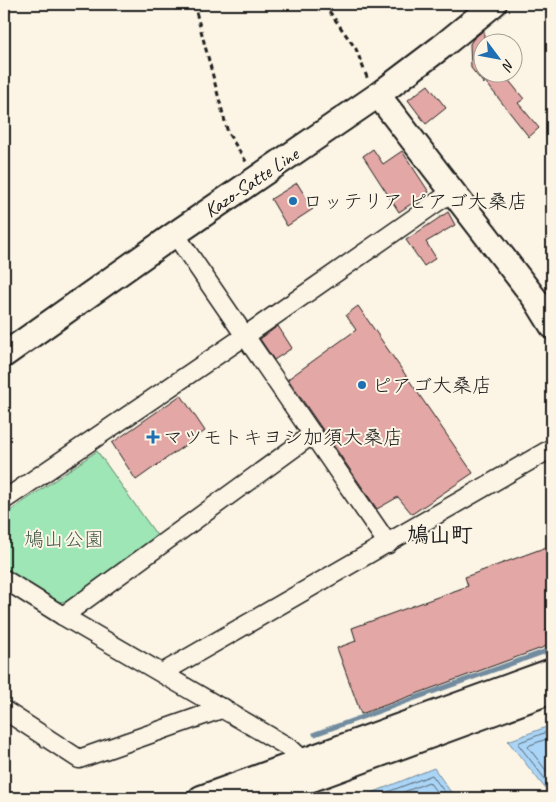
<svg xmlns="http://www.w3.org/2000/svg" width="556" height="802" viewBox="0 0 556 802" font-family="Caveat,'Klee One',sans-serif">
	<style>
		.green { fill: #9ee6b5; stroke: #5d8168 }
		.water { fill: #abd5f6; stroke: #728b9f }
		.lines { fill: none; stroke-linecap: round; stroke-linejoin: round }
		.shore { stroke: #556673; stroke-width: 1 }
		.stream { stroke: #728b9f; stroke-width: 5 }
		.building { fill: #e3a8a6; stroke: #1c1c1c }
		.street-casing { stroke: #1c1c1c; stroke-width: 21 }
		.secondary-casing { stroke: #1c1c1c; stroke-width: 28 }
		.path { stroke: #1c1c1c; stroke-width: 3; stroke-dasharray: 5 4; stroke-linecap: butt }
		.street { stroke: #fcf5e5; stroke-width: 18 }
		.secondary { stroke: #fcf5e5; stroke-width: 24 }
		.poi-dot { fill: #1f6fb2; stroke: #fcf5e5; stroke-width: 2 }
		.labels { text-anchor: middle; stroke-width: 4; stroke-linejoin: round; paint-order: stroke }
		.street-label { font-size: 20px; fill: #1c1c1c; stroke: #fcf5e5 }
		.poi-label { font-size: 20px; fill: #1c1c1c; stroke: #fcf5e5; text-anchor: start }
		.park-label { font-size: 20px; fill: #43594a; stroke: #fcf5e5 }
		.quarter-label { font-size: 22px; font-weight: bold; fill: #1c1c1c; stroke: #fcf5e5 }
	</style>
	<rect width="100%" height="100%" fill="#fcf5e5"/>
	<filter id="ink" filterUnits="userSpaceOnUse"><feTurbulence type="fractalNoise" baseFrequency=".02" numOctaves="2"/><feDisplacementMap in="SourceGraphic" scale="10" xChannelSelector="R" yChannelSelector="G"/><feConvolveMatrix kernelMatrix="1 2 1 2 8 2 1 2 1" color-interpolation-filters="sRGB"/></filter>
	<g filter="url(#ink)">
		<polygon class="green" points="97,451 158,537 71,601 59,602 4,568 4,515"/>
		<g class="water">
			<polygon points="552,725 552,797 508,741"/>
			<polygon points="434,768 455,798 359,798"/>
		</g>
		<g class="lines">
			<g class="shore">
				<polyline points="552,730 520,742 518,744 552,788"/>
				<polyline points="552,737 530,745 528,747 552,778"/>
				<polyline points="372,798 432,775 449,798"/>
				<polyline points="389,798 429,782 441,798"/>
			</g>
			<polyline class="stream" points="315,734 552,649"/>
		</g>
		<g class="building">
			<polygon points="484,30 484,72 502,72 524,99 518,103 539,128 529,137 484,80 484,84 471,68 470,44 473,39"/>
			<polygon points="428,85 446,108 426,124 408,100"/>
			<polygon points="373,149 383,164 402,151 429,192 399,212 363,156"/>
			<polygon points="297,183 313,209 287,226 271,199"/>
			<polygon points="448,212 455,225 426,242 436,258 424,266 406,240"/>
			<polygon points="358,306 473,473 412,514 398,497 377,509 288,379 356,330 346,315"/>
			<polygon points="278,326 292,348 274,360 260,339"/>
			<polygon points="181,395 205,431 136,480 112,443"/>
			<polygon points="552,545 552,629 545,631 550,645 361,714 337,648 356,641 352,628 468,586 465,577"/>
		</g>
		<g class="lines">
			<defs>
				<g id="street">
					<polyline points="175,234 388,544"/>
					<polyline points="4,500 245,336 453,191"/>
					<polyline points="4,579 63,616 290,748 304,761 309,770"/>
					<polyline points="63,616 313,434"/>
					<polyline points="162,673 552,448"/>
					<polyline points="4,710 79,759 224,708"/>
				</g>
				<g id="secondary">
					<polyline points="378,95 516,274 536,300 552,326"/>
					<polyline points="4,355 175,234 378,95 440,48 494,4"/>
					<polyline points="201,798 552,671"/>
					<polyline points="260,798 552,691"/>
				</g>
			</defs>
			<use href="#street" class="street-casing"/>
			<use href="#secondary" class="secondary-casing"/>
			<g class="path">
				<polyline points="194,4 228,133 247,163"/>
				<polyline points="324,4 356,49 368,80"/>
			</g>
			<use href="#street" class="street"/>
			<use href="#secondary" class="secondary"/>
		</g>
	</g>
	<g class="poi-dot">
		<circle cx="293" cy="201" r="5"/>
		<circle cx="362" cy="385" r="5"/>
		<path d="M150.5 429.5h5v5h5v5h-5v5h-5v-5h-5v-5h5z"/>
	</g>
	<g class="labels">
		<g class="street-label">
			<text transform="translate(251 182) rotate(-34)" y="7">Kazo-Satte Line</text>
		</g>
		<g class="poi-label">
			<text x="303" y="208">ロッテリア ピアゴ大桑店</text>
			<text x="372" y="392">ピアゴ大桑店</text>
			<text x="163" y="444">マツモトキヨシ加須大桑店</text>
		</g>
		<g class="park-label">
			<text x="64" y="546">鳩山公園</text>
		</g>
		<g class="quarter-label">
			<text x="440" y="542">鳩山町</text>
		</g>
	</g>
	<rect width="556" height="802" fill="none" stroke="#fcf5e5" stroke-width="20"/>
	<rect x="10" y="10" width="536" height="782" fill="none" stroke="#1c1c1c" stroke-width="2" filter="url(#ink)"/>
	<g transform="translate(498 58) rotate(122)"><circle r="24" fill="#fcf5e5" stroke="#a29e95"/>
	<path d="M0-4L9 19L0 12L-9 19Z" fill="#1f6fb2"/>
	<text y="-8" font-size="14" font-weight="bold" text-anchor="middle" fill="#1c1c1c">N</text>
	</g>
</svg>
